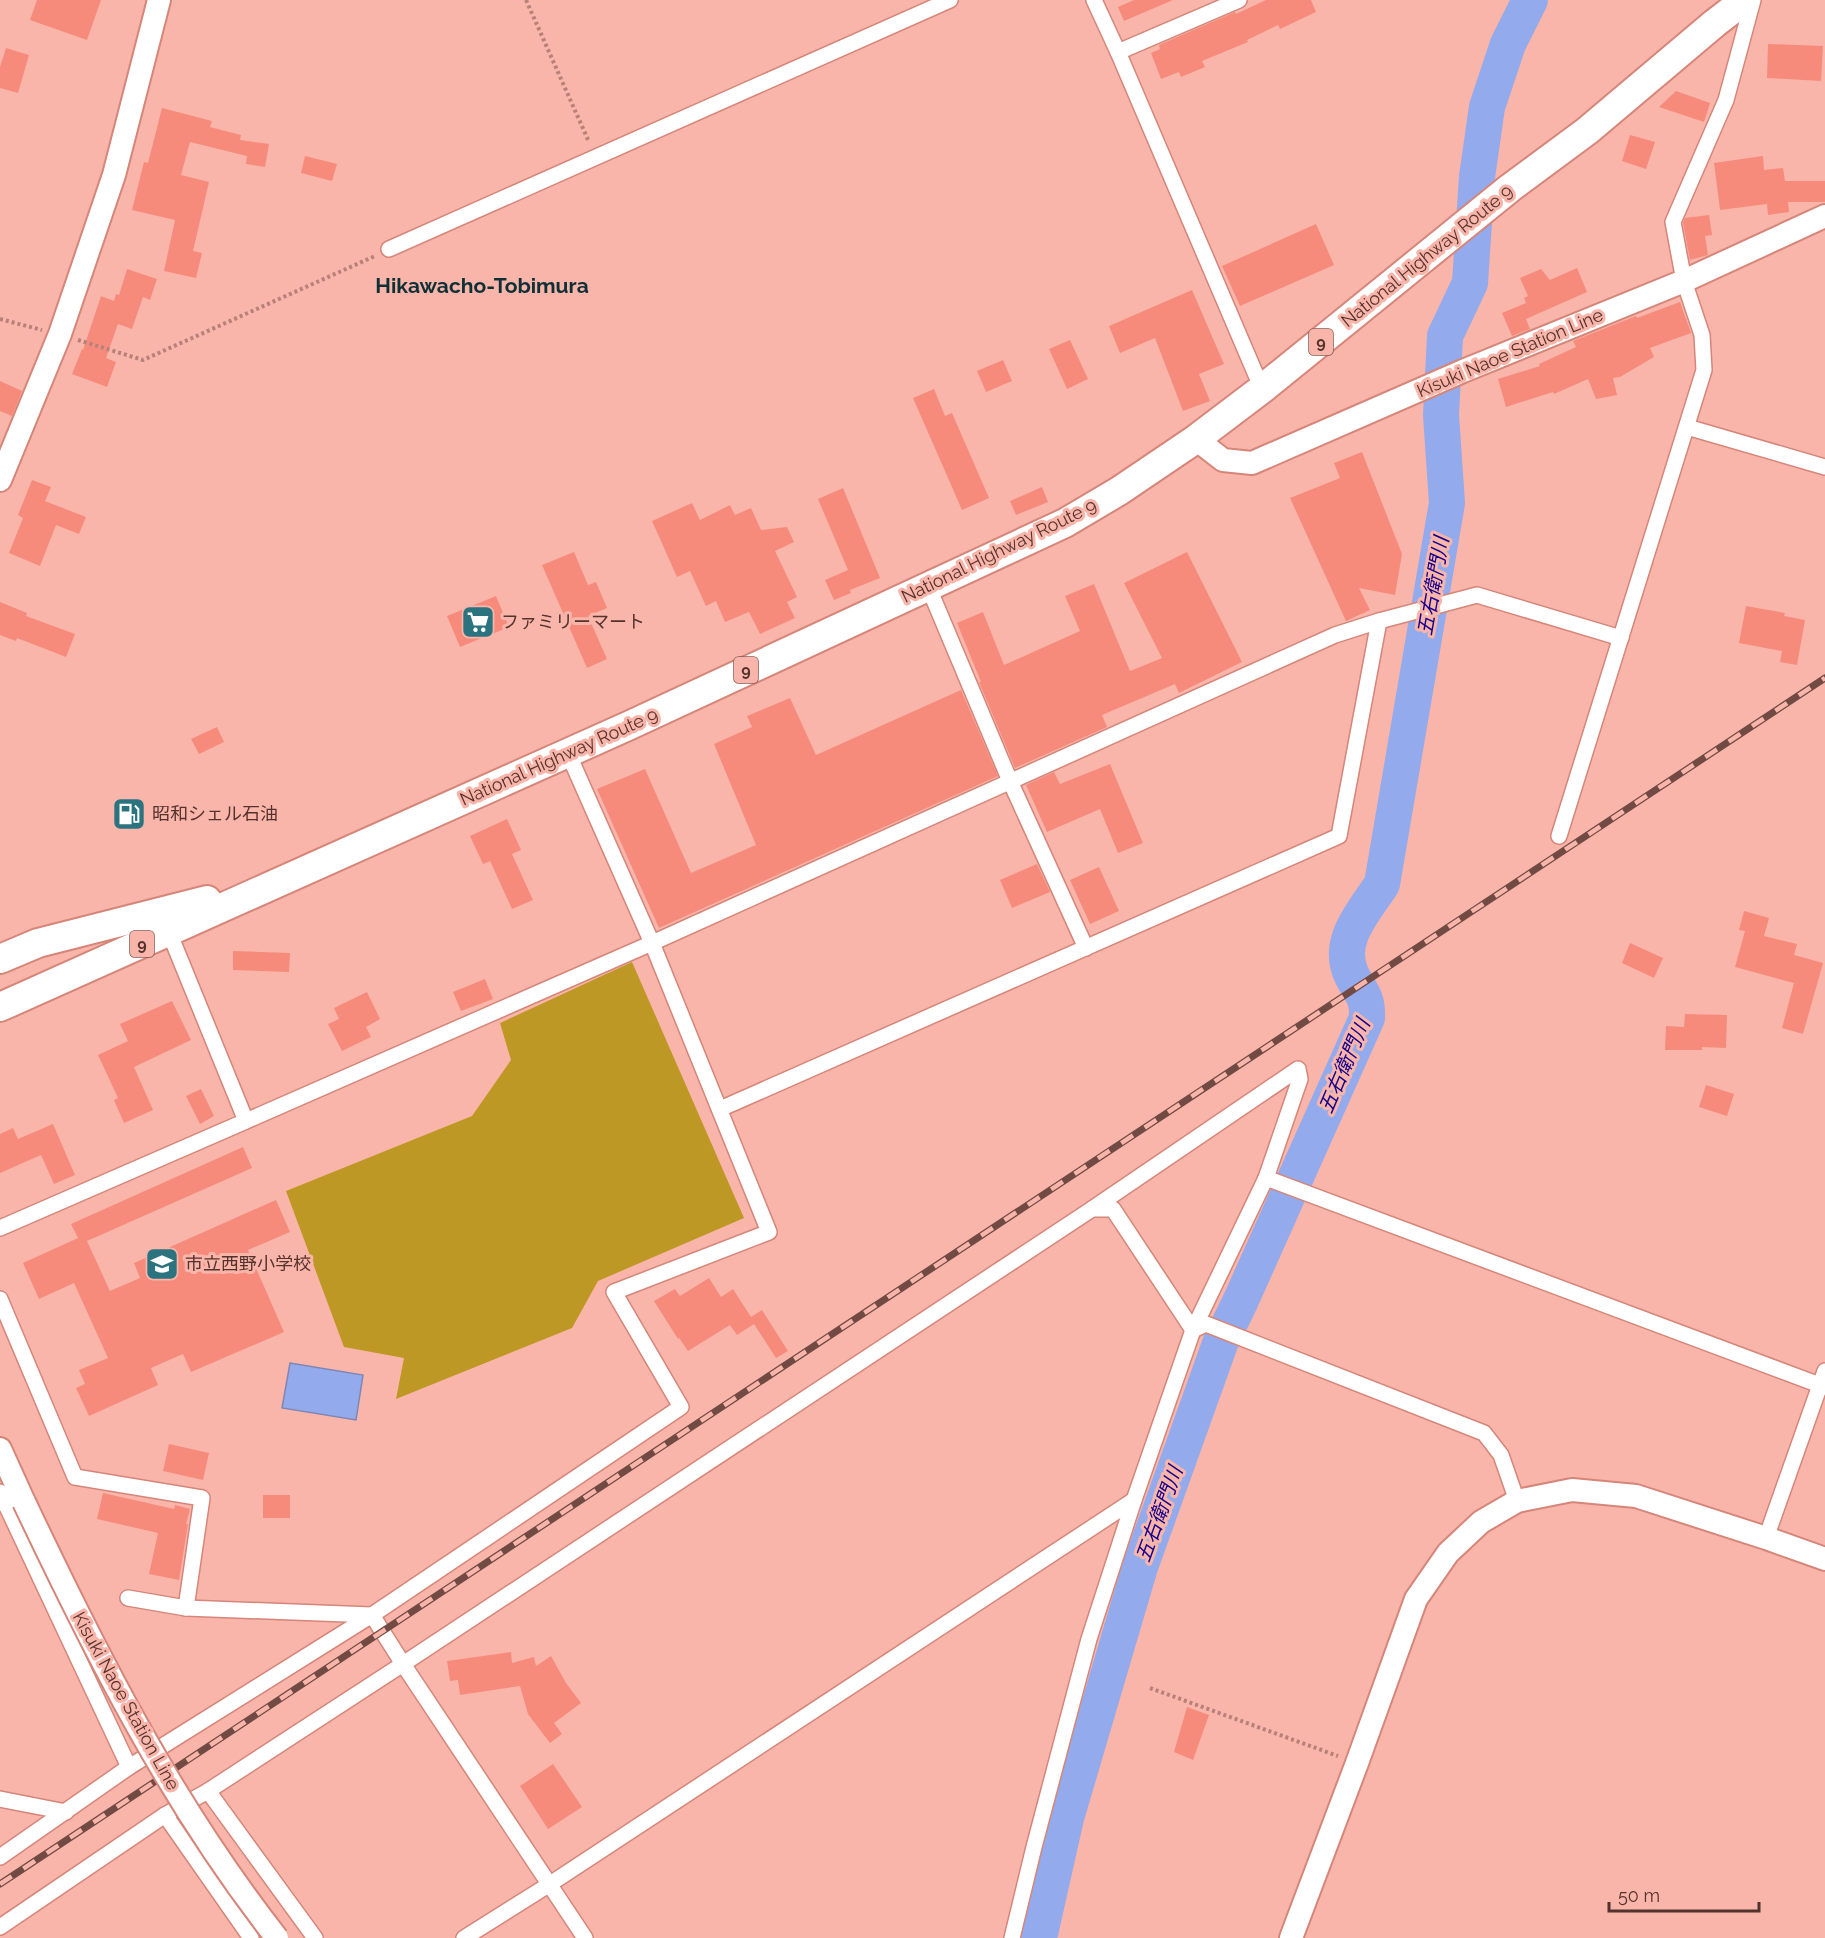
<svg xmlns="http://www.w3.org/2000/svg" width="1825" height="1938" viewBox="0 0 1825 1938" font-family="Raleway,'Noto Sans JP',sans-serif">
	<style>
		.green { fill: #be9824 }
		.water { fill: #93aaec; stroke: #8086b3; stroke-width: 1.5 }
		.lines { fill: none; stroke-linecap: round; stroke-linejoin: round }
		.river { stroke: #93aaec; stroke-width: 36 }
		.building { fill: #f68b7c }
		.street-casing { stroke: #d68579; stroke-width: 18 }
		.secondary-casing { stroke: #d68579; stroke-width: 26 }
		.highway-casing { stroke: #d68579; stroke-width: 32 }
		.path { stroke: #b78078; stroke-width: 4; stroke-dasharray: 3 3; stroke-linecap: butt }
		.street { stroke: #fff; stroke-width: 15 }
		.secondary { stroke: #fff; stroke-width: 22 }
		.highway { stroke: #fff; stroke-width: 28 }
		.rail-casing { stroke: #724a44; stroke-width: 7 }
		.rail { stroke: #f9b5aa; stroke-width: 4.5; stroke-dasharray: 14; stroke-linecap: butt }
		.secondary-bridge-casing { stroke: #d68579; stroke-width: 26; stroke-linecap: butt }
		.secondary-bridge { stroke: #fff; stroke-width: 22 }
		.labels { text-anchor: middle; stroke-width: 6; stroke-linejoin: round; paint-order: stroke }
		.shield { fill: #f9b5aa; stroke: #865952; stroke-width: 1.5 }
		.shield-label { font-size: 16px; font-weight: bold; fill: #54322d }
		.street-label { font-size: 18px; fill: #54322d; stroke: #f9b5aa }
		.poi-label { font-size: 18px; fill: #54322d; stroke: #f9b5aa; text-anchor: start }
		.water-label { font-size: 20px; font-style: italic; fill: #14008c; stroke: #f9b5aa }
		.quarter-label { font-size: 21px; font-weight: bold; fill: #0d2f35; stroke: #f9b5aa }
	</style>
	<rect width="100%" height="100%" fill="#f9b5aa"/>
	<polygon class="green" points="632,962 744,1218 598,1281 572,1328 396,1399 404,1358 344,1347 286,1191 472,1116 511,1060 500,1023"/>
	<polygon class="water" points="290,1363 363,1375 356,1420 282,1408"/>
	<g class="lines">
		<path class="river" d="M1039 1938 1066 1818 1140 1567 1221 1341 1241 1300 1367 1018C1368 997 1361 993 1352 976 1335 941 1364 912 1382 884L1447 503 1441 415 1445 336 1470 283 1477 177 1487 107 1508 44 1530 0"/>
	</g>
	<g class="building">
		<polygon points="37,0 101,0 87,40 30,20"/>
		<polygon points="1134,0 1173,0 1124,21 1118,7"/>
		<polygon points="1266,0 1311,0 1316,12 1280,29 1278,25 1247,40 1248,42 1202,61 1205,67 1181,77 1179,72 1161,79 1151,53 1160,49 1159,45 1235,12 1236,14"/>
		<polygon points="1768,44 1823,46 1821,81 1767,78"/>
		<polygon points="6,48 29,55 18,93 0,88 0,67"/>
		<polygon points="1676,91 1710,103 1704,122 1659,107"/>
		<polygon points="162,108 212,121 210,127 241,135 240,140 269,144 265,167 246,164 247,156 190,142 181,175 209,182 193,251 202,253 196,278 164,271 175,220 132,210 144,162 148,163"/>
		<polygon points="1630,135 1655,142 1646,169 1622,161"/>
		<polygon points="305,156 337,164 332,181 301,173"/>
		<polygon points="1763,156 1764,170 1783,168 1785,181 1825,181 1825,202 1788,202 1789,212 1768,215 1767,204 1720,210 1714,163"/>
		<polygon points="1709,215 1712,235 1705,236 1708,255 1690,260 1683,223 1685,218"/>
		<polygon points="1316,224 1334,265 1240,306 1222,266"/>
		<polygon points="1577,268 1587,292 1526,319 1530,329 1512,336 1502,313 1526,303 1524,298 1528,296 1520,278 1541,269 1550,280"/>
		<polygon points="127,269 157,279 150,300 143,297 132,329 118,324 106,358 116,362 107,387 72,374 82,349 83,350 101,296 114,301 116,294 119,295"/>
		<polygon points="1192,290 1224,364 1199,374 1210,401 1183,411 1155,338 1120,353 1109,326"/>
		<polygon points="1680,302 1691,333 1650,348 1654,357 1620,377 1613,378 1617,395 1596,399 1588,379 1554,394 1553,392 1506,407 1498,379 1540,366 1539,364 1576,347 1573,341 1636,316 1637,318"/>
		<polygon points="1070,340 1088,379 1067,389 1049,349"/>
		<polygon points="1003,360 1012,381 986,392 977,371"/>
		<polygon points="0,381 22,391 12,416 0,411"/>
		<polygon points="934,389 945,416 952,413 989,498 962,510 913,398"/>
		<polygon points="1362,452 1402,554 1395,595 1359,588 1370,610 1346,621 1290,498 1340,478 1334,463"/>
		<polygon points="32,480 51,487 45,501 86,517 79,534 56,525 40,566 9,553 23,518 18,515"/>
		<polygon points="1042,487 1048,502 1016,515 1010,501"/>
		<polygon points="843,488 880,578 850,590 851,593 834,600 825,580 848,570 818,499"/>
		<polygon points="692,503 700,520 730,505 735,515 751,508 761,530 787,527 794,542 775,551 797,597 787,602 795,618 760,634 749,612 725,622 716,601 706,606 690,571 677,577 652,521"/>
		<polygon points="574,552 588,585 596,582 607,608 588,616 607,659 587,668 542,565"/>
		<polygon points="1187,552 1242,662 1179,693 1175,684 1102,715 1107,727 1015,768 979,682 981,682 957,623 983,612 1004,665 1080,631 1065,596 1094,584 1130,671 1162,658 1124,583"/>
		<polygon points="496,596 509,627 460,647 447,616"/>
		<polygon points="0,602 27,613 26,616 75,634 66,657 17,638 16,641 0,635"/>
		<polygon points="1746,606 1785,613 1784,616 1805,620 1797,665 1780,662 1782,651 1739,643"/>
		<polygon points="961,690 998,776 659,928 597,789 645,769 691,873 756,845 714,744 752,727 747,716 790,698 816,755"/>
		<polygon points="217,727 224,742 199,754 191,739"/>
		<polygon points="1110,764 1143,843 1118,853 1100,809 1047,832 1026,785 1054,772 1060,784"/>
		<polygon points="507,819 521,850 512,854 533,900 512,909 490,861 483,864 470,836"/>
		<polygon points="1037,864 1050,892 1012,908 1000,880"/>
		<polygon points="1099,867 1119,911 1090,924 1070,880"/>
		<polygon points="1744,911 1769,918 1764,936 1797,944 1794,955 1823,963 1803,1034 1782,1028 1794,983 1735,967 1745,931 1739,930"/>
		<polygon points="1630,943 1663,958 1654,978 1622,963"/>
		<polygon points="233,951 290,953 289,972 233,970"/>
		<polygon points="485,979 493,999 461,1011 453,992"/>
		<polygon points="367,992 380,1019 366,1027 371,1037 342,1051 328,1024 339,1019 334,1008"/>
		<polygon points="172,1001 191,1040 134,1067 153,1110 124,1123 114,1100 118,1098 98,1055 128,1041 120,1024"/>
		<polygon points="1685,1014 1727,1015 1726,1048 1702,1047 1702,1050 1665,1050 1666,1026 1684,1027"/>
		<polygon points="1706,1085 1734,1094 1727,1116 1699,1107"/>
		<polygon points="201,1089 214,1116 200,1124 186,1096"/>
		<polygon points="53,1124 75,1175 54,1184 41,1155 0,1173 0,1134 13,1128 18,1139"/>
		<polygon points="243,1147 252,1168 87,1241 110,1291 140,1278 134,1263 276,1200 290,1232 248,1250 284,1332 191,1372 183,1354 151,1368 158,1385 89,1416 76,1388 85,1384 79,1370 108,1358 74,1283 39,1299 23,1263 78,1238 71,1224"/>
		<polygon points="709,1278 721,1297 733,1289 751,1317 762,1310 788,1351 776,1358 754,1324 737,1335 730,1325 688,1351 679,1338 678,1339 654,1301 675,1289 680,1296"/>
		<polygon points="169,1444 209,1453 203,1480 163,1471"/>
		<polygon points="103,1493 174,1509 175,1505 190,1509 186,1524 188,1524 179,1580 149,1574 158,1533 97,1519"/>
		<rect x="263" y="1495" width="27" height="23"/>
		<polygon points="511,1652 512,1663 534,1657 536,1666 551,1656 566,1683 581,1703 554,1723 562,1734 550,1743 528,1714 520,1686 460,1695 458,1680 450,1681 447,1661"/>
		<polygon points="1187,1707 1209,1715 1193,1760 1174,1752"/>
		<polygon points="553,1764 582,1807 548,1829 520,1786"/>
	</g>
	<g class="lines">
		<defs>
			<g id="street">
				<polyline points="1094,0 1118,52 1239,0"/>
				<polyline points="1118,52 1262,389"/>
				<polyline points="389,249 950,0"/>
				<polyline points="1687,427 1825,467"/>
				<polyline points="928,586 1010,781 1086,948"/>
				<polyline points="1559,836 1704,370 1702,335 1684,281 1673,222 1726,100 1753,0"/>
				<polyline points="720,1109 1339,836 1379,621 1477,595 1621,638"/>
				<polyline points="246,1121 652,943 1335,635 1379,621"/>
				<polyline points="1092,1209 1298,1069 1300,1079 1266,1178"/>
				<polyline points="0,1228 246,1121 169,932"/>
				<polyline points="0,1299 75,1477 202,1498 186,1608"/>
				<polyline points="0,1492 129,1767"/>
				<polyline points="1766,1538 1825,1371"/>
				<polyline points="128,1598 186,1608 372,1615"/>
				<polyline points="372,1615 403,1664 585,1938"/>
				<polyline points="208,1791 315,1938"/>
				<polyline points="0,1799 66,1812"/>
				<polyline points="165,1815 251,1938"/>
				<polyline points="0,1857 129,1767 372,1615 681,1407 614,1292 769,1232 652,943 568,753"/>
				<polyline points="0,1927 165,1815 208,1791 403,1664 1092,1209 1113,1209 1193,1330 1206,1324 1484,1433 1501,1455 1517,1501"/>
				<polyline points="464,1938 550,1884 1134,1500"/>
				<polyline points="1012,1938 1034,1847 1089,1639 1134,1500 1193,1330 1266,1178 1825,1387"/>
			</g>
			<g id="secondary">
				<polyline points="1196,439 1223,460 1252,463 1463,371 1684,281 1825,216"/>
				<polyline points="0,480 60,334 114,175 159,0"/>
				<polyline points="0,1449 24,1502"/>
				<polyline points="1291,1938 1357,1763 1416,1599 1448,1553 1481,1522 1517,1501 1572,1490 1636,1496 1766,1538 1825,1559"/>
			</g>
			<g id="highway">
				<polyline points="0,959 38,943 207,900"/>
				<polyline points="0,1007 628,726 1065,523 1119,491 1196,439 1262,389 1510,188 1587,131 1715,23 1745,0"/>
			</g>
		</defs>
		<use href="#street" class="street-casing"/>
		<use href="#secondary" class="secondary-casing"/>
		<use href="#highway" class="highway-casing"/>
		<g class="path">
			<polyline points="526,0 589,142"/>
			<polyline points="0,319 42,330"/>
			<polyline points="78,340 143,360 375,256"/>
			<polyline points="1150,1688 1338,1756"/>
		</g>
		<use href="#street" class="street"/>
		<use href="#secondary" class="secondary"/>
		<use href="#highway" class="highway"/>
		<defs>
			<polyline id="rail" points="0,1884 1825,678"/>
		</defs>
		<use href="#rail" class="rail-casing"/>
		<use href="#rail" class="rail"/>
		<defs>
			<path id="secondary-bridge" d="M24 1502C97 1656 171 1803 277 1938"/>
		</defs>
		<use href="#secondary-bridge" class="secondary-bridge-casing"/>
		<use href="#secondary-bridge" class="secondary-bridge"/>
	</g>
	<defs>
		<symbol id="supermarket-square" viewBox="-11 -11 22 22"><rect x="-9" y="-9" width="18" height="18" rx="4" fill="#2b737e" stroke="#f9b5aa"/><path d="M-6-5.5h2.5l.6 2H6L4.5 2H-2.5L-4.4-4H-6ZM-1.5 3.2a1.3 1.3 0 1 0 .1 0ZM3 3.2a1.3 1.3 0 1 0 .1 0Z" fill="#fff"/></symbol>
		<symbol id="fuel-square" viewBox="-11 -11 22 22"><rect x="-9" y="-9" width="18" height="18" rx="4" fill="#2b737e" stroke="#f9b5aa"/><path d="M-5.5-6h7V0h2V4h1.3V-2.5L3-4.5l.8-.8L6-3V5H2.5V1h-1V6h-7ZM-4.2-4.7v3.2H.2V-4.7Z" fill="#fff"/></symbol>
		<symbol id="school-square" viewBox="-11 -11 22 22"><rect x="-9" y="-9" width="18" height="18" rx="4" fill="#2b737e" stroke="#f9b5aa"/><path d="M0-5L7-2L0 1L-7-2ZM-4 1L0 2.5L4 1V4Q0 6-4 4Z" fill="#fff"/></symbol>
	</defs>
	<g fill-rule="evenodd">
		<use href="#supermarket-square" x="459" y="603" width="38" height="38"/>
		<use href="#fuel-square" x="110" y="795" width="38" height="38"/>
		<use href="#school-square" x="143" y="1245" width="38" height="38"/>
	</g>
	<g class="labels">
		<g class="shield">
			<rect x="1309" y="329" width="24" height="26" rx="4.5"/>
			<rect x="734" y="657" width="24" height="26" rx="4.5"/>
			<rect x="130" y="931" width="24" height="26" rx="4.5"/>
		</g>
		<g class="shield-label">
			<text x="1321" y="348">9</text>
			<text x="746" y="676">9</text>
			<text x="142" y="950">9</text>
		</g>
		<g class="street-label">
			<text transform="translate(1427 256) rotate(-39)" y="6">National Highway Route 9</text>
			<text transform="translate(1510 353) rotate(-23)" y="6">Kisuki Naoe Station Line</text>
			<text transform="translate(999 551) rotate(-26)" y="6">National Highway Route 9</text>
			<text transform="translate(559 757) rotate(-24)" y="6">National Highway Route 9</text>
			<text transform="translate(126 1701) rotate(61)" y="6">Kisuki Naoe Station Line</text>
		</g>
		<g class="poi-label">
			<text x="501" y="628">ファミリーマート</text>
			<text x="152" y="820">昭和シェル石油</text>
			<text x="185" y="1270">市立西野小学校</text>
		</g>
		<g class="water-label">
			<text transform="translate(1433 586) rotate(-80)" y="7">五右衛門川</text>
			<text transform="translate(1344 1066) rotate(-67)" y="7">五右衛門川</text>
			<text transform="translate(1159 1514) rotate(-70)" y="7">五右衛門川</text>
		</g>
		<g class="quarter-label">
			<text x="482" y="293">Hikawacho-Tobimura</text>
		</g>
	</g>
	<path d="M1609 1902v9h150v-9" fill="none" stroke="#54322d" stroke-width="3"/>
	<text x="1618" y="1902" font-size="18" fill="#54322d" stroke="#f9b5aa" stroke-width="4.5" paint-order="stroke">50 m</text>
</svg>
